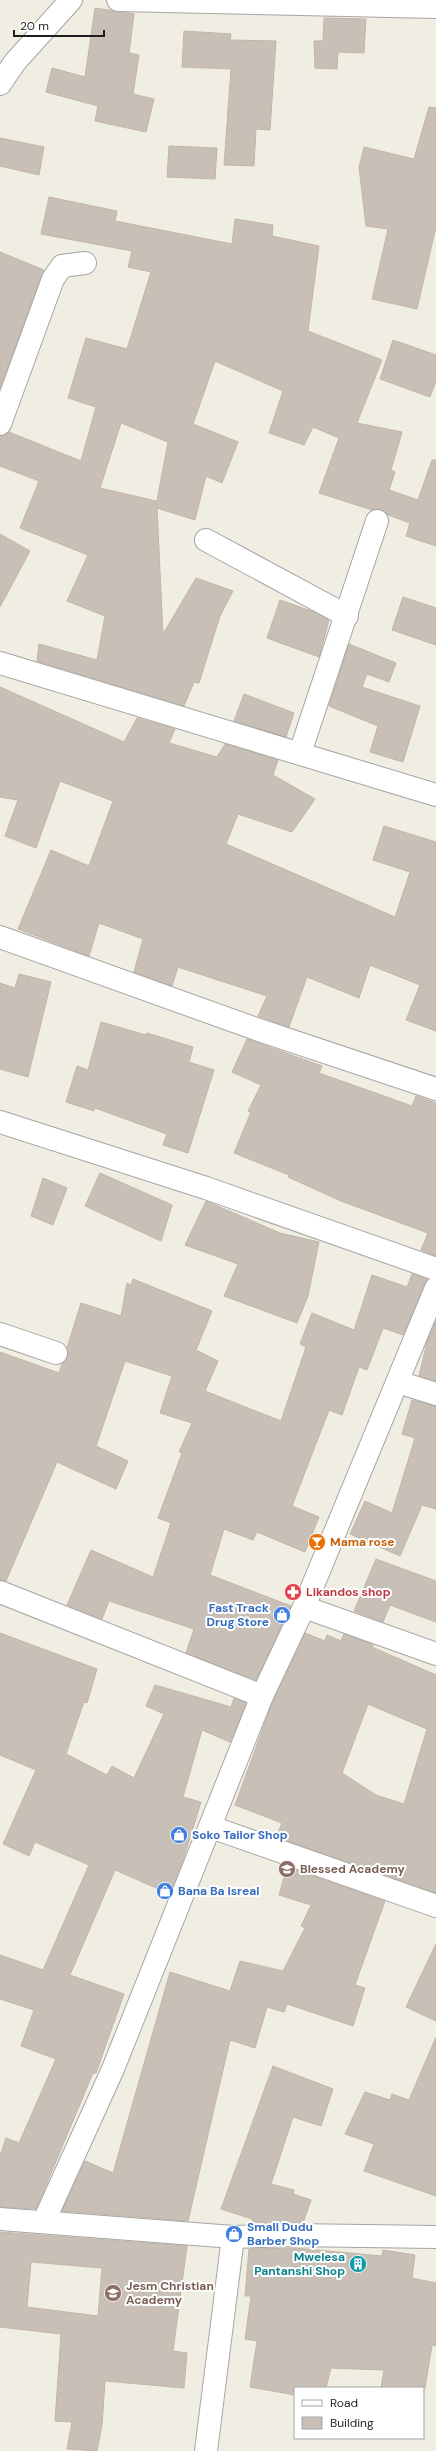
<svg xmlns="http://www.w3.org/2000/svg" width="436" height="2451" viewBox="0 0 436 2451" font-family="'DM Sans',sans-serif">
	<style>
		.building { fill: #c8c0b6; stroke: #c3b5a5; fill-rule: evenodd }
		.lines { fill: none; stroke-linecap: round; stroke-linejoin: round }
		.street-casing { stroke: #a5a5a5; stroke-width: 24 }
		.street { stroke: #fff; stroke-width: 22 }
		.labels { text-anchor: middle; stroke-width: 4; stroke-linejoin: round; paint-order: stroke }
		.food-label { font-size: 12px; font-weight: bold; fill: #c56008; stroke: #fff; text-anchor: start }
		.health-label { font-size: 12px; font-weight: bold; fill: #be3a42; stroke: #fff; text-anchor: start }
		.shop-label { font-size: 12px; font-weight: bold; fill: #366cbe; stroke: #fff; text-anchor: start }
		.education-label { font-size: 12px; font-weight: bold; fill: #785e54; stroke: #fff; text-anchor: start }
		.culture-label { font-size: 12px; font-weight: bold; fill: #0d838f; stroke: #fff; text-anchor: end }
	</style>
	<rect width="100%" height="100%" fill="#f0ede3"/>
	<g class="building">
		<polygon points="95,8 134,14 129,53 139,55 133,94 154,99 146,132 95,121 98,106 46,92 52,68 85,77"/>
		<polygon points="324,18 366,19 364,53 338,52 337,69 315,68 314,41 323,41"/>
		<polygon points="184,31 231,34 230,40 276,41 270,130 256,129 254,166 224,165 231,69 182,67"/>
		<polygon points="429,107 436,108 436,227 417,309 372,299 388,229 366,226 359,167 364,147 414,159"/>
		<polygon points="0,138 44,147 39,175 0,166"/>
		<polygon points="169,146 217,148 215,179 167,177"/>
		<path d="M49 197 117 211 115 221 232 244 235 219 273 225 272 236 319 246 308 331 382 360 357 423 402 432 391 470 395 472 389 490 418 500 432 460H436V546L406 536 410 523 388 515 381 509 372 510 319 493 339 438 313 427 304 445 269 433 283 391 215 361 193 424 238 442 222 483 206 476 195 520 157 508 163 634 196 578 233 591 220 616 199 683 194 682 184 706 37 661 39 644 97 660 105 616 67 601 88 555 20 528 39 481 0 466V436L9 432 81 461 96 407 68 398 86 338 127 349 151 272 128 267 132 251 41 234ZM121 423 168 442 156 506V501L100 488Z"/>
		<polygon points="0,252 44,270 0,388"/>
		<polygon points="393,340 436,355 436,381 430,397 380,379"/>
		<polygon points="0,534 30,551 0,607"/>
		<polygon points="403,597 436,608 436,645 392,630"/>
		<polygon points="280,600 314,612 329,620 319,657 267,638"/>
		<polygon points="349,644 396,663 389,682 367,674 362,687 420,706 403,762 370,752 378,726 329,706"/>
		<polygon points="0,687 124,742 137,718 175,729 169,743 217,757 225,744 278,760 273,775 315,799 292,832 238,814 226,844 395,917 410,872 373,860 384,826 436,842 436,1031 406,1020 420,985 370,965 359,998 307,977 289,1027 258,1016 267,996 178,967 172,986 134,972 143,939 99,923 89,956 18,929 51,850 89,866 113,801 60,781 36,848 5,836 18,800 0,797"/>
		<polygon points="244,694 294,713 286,737 234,721"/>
		<polygon points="19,974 51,982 28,1077 0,1069 0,983 15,988"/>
		<polygon points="101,1022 146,1035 147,1033 193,1047 189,1062 214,1070 188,1153 163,1145 167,1134 95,1108 94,1111 66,1102 77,1066 88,1070"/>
		<polygon points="247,1039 322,1066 319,1073 412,1106 416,1096 436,1103 436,1256 421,1250 428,1233 341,1201 288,1177 289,1175 234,1153 251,1112 248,1111 261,1085 232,1072"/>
		<polygon points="100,1173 172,1205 161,1241 85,1206"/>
		<polygon points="43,1178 67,1188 53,1225 31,1216"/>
		<polygon points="206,1201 280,1233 319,1242 308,1296 297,1323 224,1296 238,1264 185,1245"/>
		<polygon points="412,1274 427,1279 403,1335 383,1328 367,1370 359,1367 342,1415 329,1410 292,1506 319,1517 305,1552 257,1532 253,1540 224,1529 210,1575 291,1606 256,1680 186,1653 194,1629 109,1601 102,1619 67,1605 91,1550 153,1577 171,1523 158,1518 182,1453 179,1452 192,1423 160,1413 172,1376 125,1361 96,1446 128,1461 116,1489 57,1462 6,1581 0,1580 0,1352 59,1373 62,1364 68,1357 67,1348 81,1303 121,1316 127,1283 131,1285 133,1279 212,1311 196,1350 218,1361 205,1391 281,1421 306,1347 300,1344 312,1313 354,1330 372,1275 407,1287"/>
		<polygon points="436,1321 436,1381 419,1376 427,1342"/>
		<polygon points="412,1400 436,1406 436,1509 422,1505 400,1556 350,1534 365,1501 392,1513 415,1438 402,1434"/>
		<polygon points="376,1559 436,1581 436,1622 390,1605 383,1622 354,1611"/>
		<polygon points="0,1633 97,1669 87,1703 84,1702 66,1754 107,1775 112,1766 134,1778 164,1714 146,1706 155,1685 231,1707 234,1698 246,1703 230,1742 202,1730 183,1797 201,1802 184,1857 170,1894 115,1870 70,1975 124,1994 96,2073 93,2073 36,2209 0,2207 0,2156 6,2138 19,2143 56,2059 21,2046 34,2010 0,1999 0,1955 43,1970 89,1865 35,1842 29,1856 3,1844 36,1770 0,1755"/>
		<path d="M305 1633 325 1641 327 1635 341 1641 344 1634 373 1645 372 1647 436 1675V1893L276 1837 282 1823 235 1805 273 1701ZM368 1704 427 1729 404 1804 376 1795 342 1773Z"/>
		<polygon points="287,1867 385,1901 355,1985 365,1988 353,2026 287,2004 284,2012 267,2007 255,2048 230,2040 188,2221 62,2211 85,2161 113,2173 170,1972 230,1991 240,1961 283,1971 305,1928 301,1926 311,1905 279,1895"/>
		<polygon points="436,1944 436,2021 406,2007"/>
		<polygon points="436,2037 436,2196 364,2171 374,2144 345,2134 365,2092 390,2100 392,2094 409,2100"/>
		<polygon points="273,2066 333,2089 321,2126 293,2117 271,2184 294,2190 293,2194 311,2200 303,2223 252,2224 252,2219 221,2209"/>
		<path d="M0 2232 187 2246 173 2351 187 2353 184 2388 105 2381 102 2425 97 2451 67 2449 72 2422 55 2421 61 2334 0 2327ZM31 2262 102 2268 98 2316 27 2307Z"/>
		<polygon points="295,2248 382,2256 383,2250 415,2255 412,2278 436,2283 436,2346 432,2345 425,2388 381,2388 384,2370 331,2368 326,2388 295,2388 295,2395 250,2387 257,2341 245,2339 251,2296 245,2296 249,2249"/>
	</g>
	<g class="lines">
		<defs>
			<g id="street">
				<polyline points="118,0 436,7"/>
				<polyline points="0,84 15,62 71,0"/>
				<polyline points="0,424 53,279 62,266 85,263"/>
				<polyline points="206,540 347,616"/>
				<polyline points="0,663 436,795"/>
				<polyline points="300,753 377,521"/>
				<polyline points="0,937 256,1029 436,1089"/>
				<polyline points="0,1122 206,1188 436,1269"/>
				<polyline points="0,1334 56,1353"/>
				<polyline points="398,1382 436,1394"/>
				<polyline points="0,1592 262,1696"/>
				<polyline points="304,1607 436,1654"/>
				<polyline points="211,1827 436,1906"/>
				<polyline points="0,2219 233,2237 291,2235 436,2237"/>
				<polyline points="44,2221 113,2069 262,1696 304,1607 436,1288"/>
				<polyline points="206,2451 233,2237"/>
			</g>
		</defs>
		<use href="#street" class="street-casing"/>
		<use href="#street" class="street"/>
	</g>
	<defs>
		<symbol id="bar-disc" viewBox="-11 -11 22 22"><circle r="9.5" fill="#e8710a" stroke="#fff"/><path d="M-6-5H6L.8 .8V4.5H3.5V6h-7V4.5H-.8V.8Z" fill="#fff"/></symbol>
		<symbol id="pharmacy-disc" viewBox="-11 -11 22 22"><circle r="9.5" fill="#e0444e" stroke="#fff"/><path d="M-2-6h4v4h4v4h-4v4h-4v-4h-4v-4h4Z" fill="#fff"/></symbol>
		<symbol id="shop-disc" viewBox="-11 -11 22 22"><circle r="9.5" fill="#3f7fe0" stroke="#fff"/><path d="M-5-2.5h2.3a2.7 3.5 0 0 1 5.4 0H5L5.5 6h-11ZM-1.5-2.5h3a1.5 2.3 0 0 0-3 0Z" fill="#fff"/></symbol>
		<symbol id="school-disc" viewBox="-11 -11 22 22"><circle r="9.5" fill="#8d6e63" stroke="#fff"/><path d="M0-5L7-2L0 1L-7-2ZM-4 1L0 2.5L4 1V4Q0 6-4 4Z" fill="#fff"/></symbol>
		<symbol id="building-disc" viewBox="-11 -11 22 22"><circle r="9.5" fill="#0f9aa8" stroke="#fff"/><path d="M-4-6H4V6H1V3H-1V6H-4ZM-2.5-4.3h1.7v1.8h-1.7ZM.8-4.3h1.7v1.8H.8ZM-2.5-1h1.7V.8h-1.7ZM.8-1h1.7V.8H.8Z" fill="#fff"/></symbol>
	</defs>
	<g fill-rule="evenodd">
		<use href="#bar-disc" x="307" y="1532" width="20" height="20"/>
		<use href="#pharmacy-disc" x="283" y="1582" width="20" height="20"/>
		<use href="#shop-disc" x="272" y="1605" width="20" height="20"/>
		<use href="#shop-disc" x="169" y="1825" width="20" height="20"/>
		<use href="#school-disc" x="277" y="1859" width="20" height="20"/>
		<use href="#shop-disc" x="155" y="1881" width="20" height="20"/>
		<use href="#shop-disc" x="224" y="2224" width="20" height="20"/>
		<use href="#building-disc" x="348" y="2254" width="20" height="20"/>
		<use href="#school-disc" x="103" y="2283" width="20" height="20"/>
	</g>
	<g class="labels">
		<g class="food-label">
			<text x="330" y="1546">Mama rose</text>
		</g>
		<g class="health-label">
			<text x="306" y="1596">Likandos shop</text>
		</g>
		<g class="shop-label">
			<text x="269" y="1612" text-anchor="end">Fast Track<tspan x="269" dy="14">Drug Store</tspan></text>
			<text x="192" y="1839">Soko Tailor Shop</text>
			<text x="178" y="1895">Bana Ba Isreal</text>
			<text x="247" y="2231">Small Dudu<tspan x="247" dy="14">Barber Shop</tspan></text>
		</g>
		<g class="education-label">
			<text x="300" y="1873">Blessed Academy</text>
			<text x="126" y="2290">Jesm Christian<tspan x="126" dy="14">Academy</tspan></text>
		</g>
		<g class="culture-label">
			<text x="345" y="2261">Mwelesa<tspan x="345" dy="14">Pantanshi Shop</tspan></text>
		</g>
	</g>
	<rect x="294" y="2387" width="130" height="52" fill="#ffffff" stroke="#a5a5a5"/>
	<rect x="302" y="2400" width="20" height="6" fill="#ffffff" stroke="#a5a5a5"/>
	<text x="330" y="2407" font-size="12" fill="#1e1e1e">Road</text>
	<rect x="302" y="2417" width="20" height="12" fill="#c8c0b6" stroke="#a5a5a5"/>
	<text x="330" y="2427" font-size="12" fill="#1e1e1e">Building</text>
	<path d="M14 30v6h90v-6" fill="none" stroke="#1e1e1e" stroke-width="2"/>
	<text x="20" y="30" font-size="12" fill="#1e1e1e" stroke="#ffffff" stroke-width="3" paint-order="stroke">20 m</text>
</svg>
